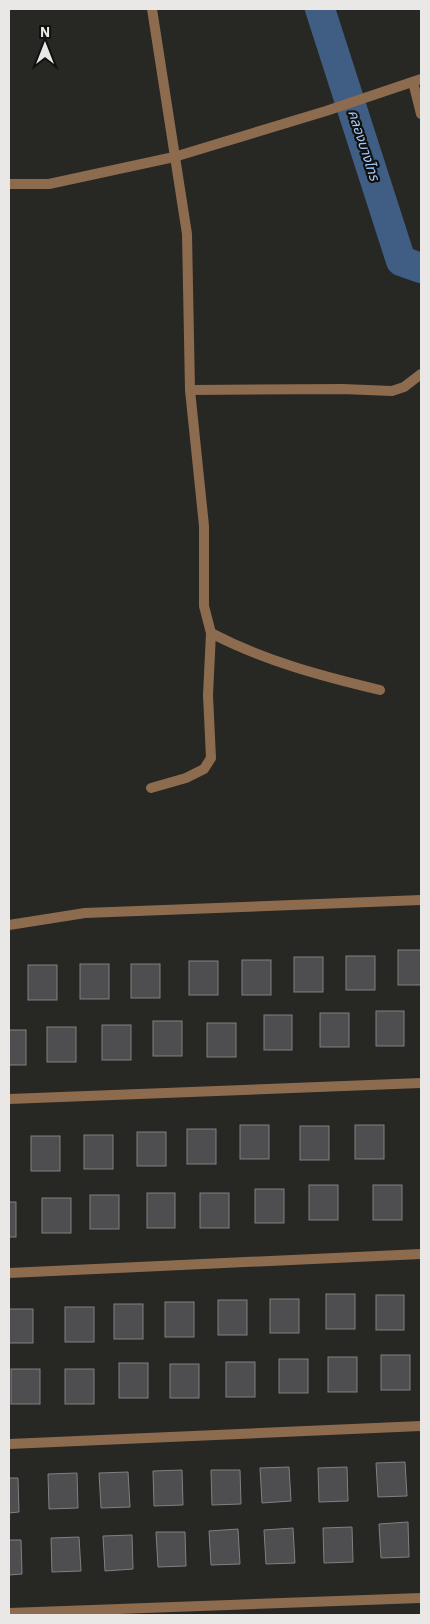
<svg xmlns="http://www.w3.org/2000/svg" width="430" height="1624" viewBox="0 0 430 1624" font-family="'IBM Plex Sans','Noto Sans Thai',sans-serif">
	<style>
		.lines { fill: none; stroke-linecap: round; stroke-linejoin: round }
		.canal { stroke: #405d84; stroke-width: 30 }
		.building { fill: #4e4e50; stroke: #808083 }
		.lane { stroke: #8c6b4e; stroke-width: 10 }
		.street { stroke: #8c6b4e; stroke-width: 10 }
		.labels { text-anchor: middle; stroke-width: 4.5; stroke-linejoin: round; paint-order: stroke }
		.water-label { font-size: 14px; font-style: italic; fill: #a4c9fc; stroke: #10100e }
	</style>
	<rect width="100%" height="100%" fill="#272724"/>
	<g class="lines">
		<polyline class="canal" points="320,9 401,261 421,268"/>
	</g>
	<g class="building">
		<rect x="398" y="950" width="23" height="35"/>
		<rect x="346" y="956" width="29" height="34"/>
		<rect x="294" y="957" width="29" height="35"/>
		<rect x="242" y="960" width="29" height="35"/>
		<rect x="189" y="961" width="29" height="34"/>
		<rect x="80" y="964" width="29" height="35"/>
		<rect x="131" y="964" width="29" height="34"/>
		<rect x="28" y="965" width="29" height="35"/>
		<rect x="376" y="1011" width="28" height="35"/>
		<rect x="320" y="1013" width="29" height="34"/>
		<rect x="264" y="1015" width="28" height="35"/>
		<rect x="153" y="1021" width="29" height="35"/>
		<rect x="207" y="1023" width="29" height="34"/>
		<rect x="102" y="1025" width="29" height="35"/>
		<rect x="47" y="1027" width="29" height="35"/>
		<rect x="9" y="1030" width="17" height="35"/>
		<rect x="240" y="1125" width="29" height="34"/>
		<rect x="355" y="1125" width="29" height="34"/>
		<rect x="300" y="1126" width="29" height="34"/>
		<rect x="187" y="1129" width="29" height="35"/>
		<rect x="137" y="1132" width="29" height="34"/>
		<rect x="84" y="1135" width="29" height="34"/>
		<rect x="31" y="1136" width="29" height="35"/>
		<rect x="309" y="1185" width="29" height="35"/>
		<rect x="373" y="1185" width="29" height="35"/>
		<rect x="255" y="1189" width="29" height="34"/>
		<rect x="147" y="1193" width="28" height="35"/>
		<rect x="200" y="1193" width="29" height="35"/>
		<rect x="90" y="1195" width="29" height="34"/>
		<rect x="42" y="1198" width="29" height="35"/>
		<rect x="9" y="1202" width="7" height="35"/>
		<rect x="326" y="1294" width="29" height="35"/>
		<rect x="376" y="1295" width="28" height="35"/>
		<rect x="270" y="1299" width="29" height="34"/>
		<rect x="218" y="1300" width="29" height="35"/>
		<rect x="165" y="1302" width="29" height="35"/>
		<rect x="114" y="1304" width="29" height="35"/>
		<rect x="65" y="1307" width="29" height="35"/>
		<rect x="9" y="1309" width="24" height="34"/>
		<rect x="381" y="1355" width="29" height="35"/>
		<rect x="328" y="1357" width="29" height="35"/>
		<rect x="279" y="1359" width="29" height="34"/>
		<rect x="226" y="1362" width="29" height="35"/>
		<rect x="119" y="1363" width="29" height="35"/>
		<rect x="170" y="1364" width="29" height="34"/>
		<rect x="11" y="1369" width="29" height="35"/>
		<rect x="65" y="1369" width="29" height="35"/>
		<polygon points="405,1462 407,1496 378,1497 376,1463"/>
		<polygon points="289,1467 291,1501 262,1503 260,1468"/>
		<polygon points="347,1467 348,1501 319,1502 318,1468"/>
		<polygon points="182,1470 183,1505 154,1506 153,1471"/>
		<polygon points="211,1470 240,1470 241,1504 212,1505"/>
		<polygon points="128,1472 130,1507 101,1508 99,1473"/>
		<polygon points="77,1473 78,1508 49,1509 48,1474"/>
		<polygon points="9,1478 18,1478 19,1512 9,1513"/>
		<polygon points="408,1522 409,1557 381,1558 379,1524"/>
		<polygon points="352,1527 353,1562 324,1563 323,1528"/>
		<polygon points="293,1528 295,1563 266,1564 264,1530"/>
		<polygon points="238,1529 240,1564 211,1565 209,1531"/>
		<polygon points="156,1532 185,1532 186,1566 158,1567"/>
		<polygon points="132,1535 133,1569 105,1571 103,1536"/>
		<polygon points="79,1537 81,1571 52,1572 51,1538"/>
		<polygon points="9,1540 21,1540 22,1574 9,1575"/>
	</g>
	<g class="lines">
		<polyline class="lane" points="151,788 186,778 204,769 211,758 208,695 211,633"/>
		<g class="street">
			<path d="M152 9 187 234 190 390 204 526V606L211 633C265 661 321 676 380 690"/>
			<polyline points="413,82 421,114"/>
			<polyline points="9,184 49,184 174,157 326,111 421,79"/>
			<polyline points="190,390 342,389 392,391 404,387 421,374"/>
			<polyline points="9,925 85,913 421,900"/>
			<polyline points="9,1099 421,1083"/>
			<polyline points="9,1273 421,1254"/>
			<polyline points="9,1444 421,1426"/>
			<polyline points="9,1613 421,1598"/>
		</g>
	</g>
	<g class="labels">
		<g class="water-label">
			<text transform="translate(364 145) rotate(72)" y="5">คลองบางไทร</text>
		</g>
	</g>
	<rect width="430" height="1624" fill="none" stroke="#e9e8e6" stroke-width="20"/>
	<g transform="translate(45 45)" stroke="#10100e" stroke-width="4" paint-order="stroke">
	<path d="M0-4L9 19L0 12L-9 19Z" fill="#e9e8e6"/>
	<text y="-8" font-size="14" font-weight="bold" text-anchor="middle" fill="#e9e8e6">N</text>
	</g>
</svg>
